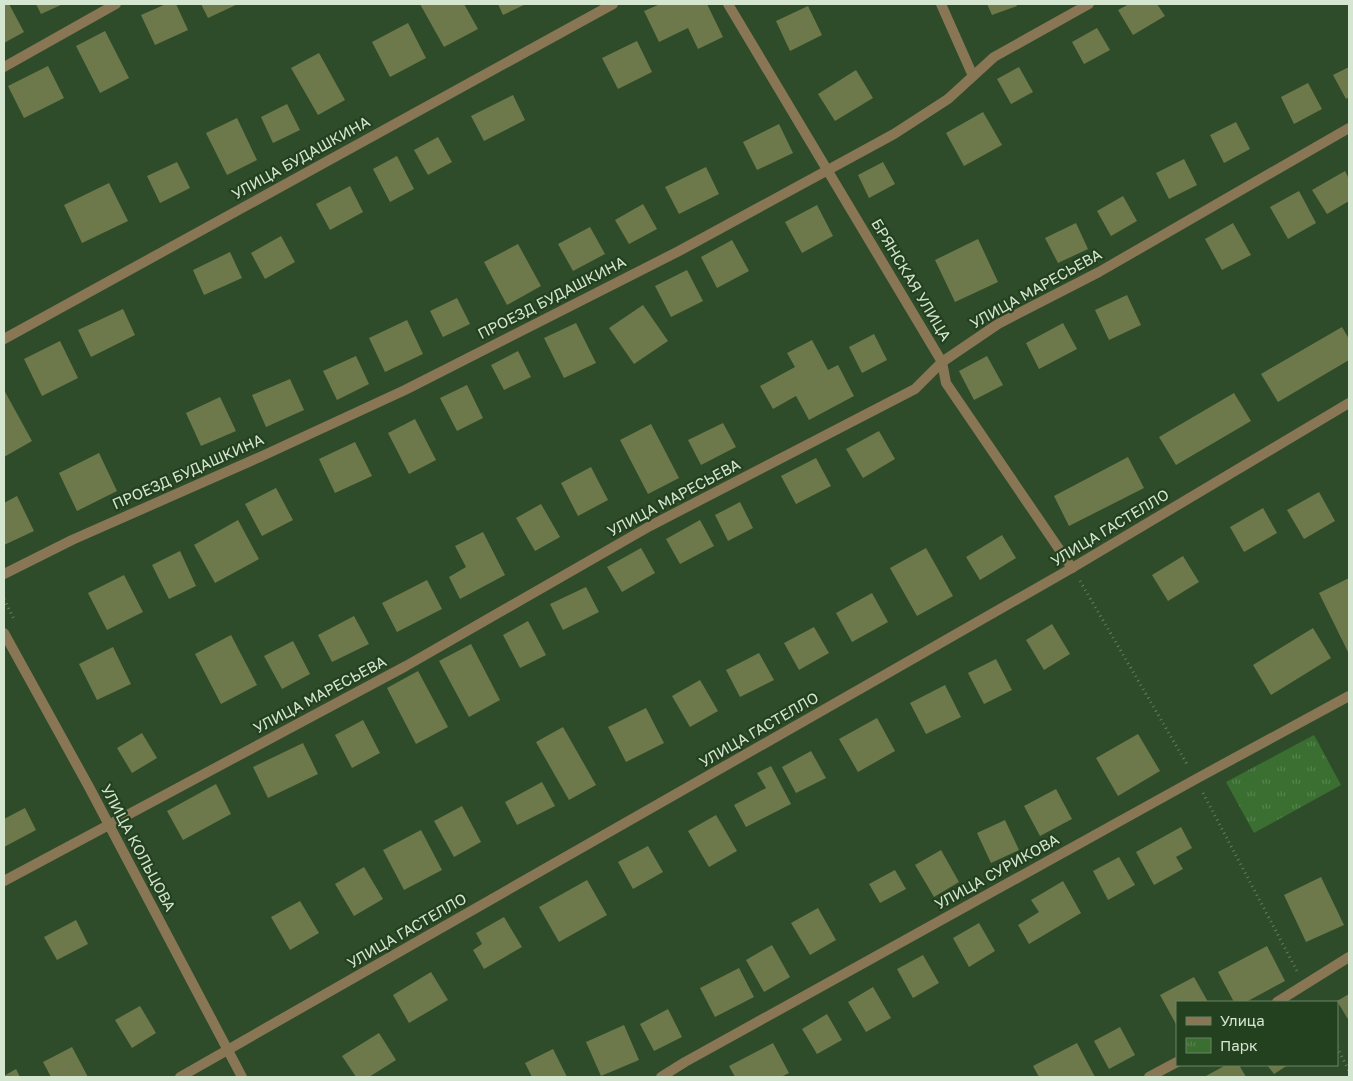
<svg xmlns="http://www.w3.org/2000/svg" width="1353" height="1081" viewBox="0 0 1353 1081" font-family="'Golos Text',sans-serif">
	<style>
		.park { fill: url(#park-tufts) }
		.building { fill: #6d794b }
		.lines { fill: none; stroke-linecap: round; stroke-linejoin: round }
		.path { stroke: #647d5f; stroke-width: 3; stroke-dasharray: 1 4; stroke-linecap: butt }
		.service { stroke: #897655; stroke-width: 10 }
		.minor { stroke: #897655; stroke-width: 10 }
		.tertiary { stroke: #897655; stroke-width: 10 }
		.labels { text-anchor: middle; stroke-width: 4.5; stroke-linejoin: round; paint-order: stroke }
		.street-label { font-size: 15px; fill: #d4e5d0; stroke: #24411f }
	</style>
	<defs>
		<pattern id="park-tufts" width="24" height="20" patternUnits="userSpaceOnUse" patternTransform="scale(1.25)"><rect width="24" height="20" fill="#3a6f31"/><path d="M3 7l-1-3M5 7V3M7 7l1-3M15 17l-1-3M17 17v-4M19 17l1-3" fill="none" stroke="#56834e"/></pattern>
	</defs>
	<rect width="100%" height="100%" fill="#2e4c29"/>
	<polygon class="park" points="1314,735 1341,785 1254,833 1226,782"/>
	<g class="building">
		<polygon points="4,4 9,4 24,32 4,43"/>
		<polygon points="36,4 63,4 41,14"/>
		<polygon points="166,4 176,4 188,30 155,45 141,15"/>
		<polygon points="201,4 238,4 208,18"/>
		<polygon points="420,4 464,4 478,29 444,47"/>
		<polygon points="498,4 526,4 503,15"/>
		<polygon points="660,4 707,4 723,37 698,49 688,28 659,42 644,11"/>
		<polygon points="987,4 1016,4 1017,6 992,15"/>
		<polygon points="1129,4 1157,4 1165,16 1133,35 1118,10"/>
		<polygon points="808,6 822,35 790,51 776,21"/>
		<polygon points="408,23 426,58 390,77 372,42"/>
		<polygon points="1097,28 1110,50 1084,64 1072,42"/>
		<polygon points="105,31 129,78 100,93 76,46"/>
		<polygon points="637,41 652,72 618,89 602,58"/>
		<polygon points="319,53 345,100 318,115 291,68"/>
		<polygon points="48,66 64,98 24,118 8,86"/>
		<polygon points="1019,67 1033,92 1011,104 997,79"/>
		<polygon points="1349,67 1349,97 1346,99 1333,75"/>
		<polygon points="856,70 873,98 835,121 818,94"/>
		<polygon points="1308,83 1322,109 1294,124 1281,97"/>
		<polygon points="513,95 525,120 484,141 471,116"/>
		<polygon points="287,104 300,130 273,143 261,117"/>
		<polygon points="983,112 1002,145 964,166 946,133"/>
		<polygon points="237,118 257,160 227,175 206,133"/>
		<polygon points="1236,122 1250,149 1224,163 1210,135"/>
		<polygon points="779,124 793,153 757,170 743,142"/>
		<polygon points="438,137 452,162 428,175 414,150"/>
		<polygon points="397,156 414,189 390,202 373,169"/>
		<polygon points="1184,159 1197,185 1169,199 1156,173"/>
		<polygon points="177,162 190,188 160,203 147,176"/>
		<polygon points="883,162 895,184 869,198 858,175"/>
		<polygon points="706,167 719,194 679,214 665,187"/>
		<polygon points="1345,171 1349,179 1349,201 1327,214 1312,190"/>
		<polygon points="109,183 128,221 82,243 64,205"/>
		<polygon points="350,186 363,212 330,230 316,204"/>
		<polygon points="1299,191 1316,223 1288,239 1270,207"/>
		<polygon points="1123,196 1137,221 1111,236 1097,211"/>
		<polygon points="643,204 657,229 629,244 615,220"/>
		<polygon points="817,205 833,236 802,253 785,222"/>
		<polygon points="1076,223 1088,249 1058,263 1045,238"/>
		<polygon points="1233,223 1251,255 1222,270 1205,239"/>
		<polygon points="590,227 605,254 573,271 558,244"/>
		<polygon points="281,236 295,262 265,279 251,253"/>
		<polygon points="978,239 998,282 955,302 935,260"/>
		<polygon points="732,240 749,271 717,288 701,257"/>
		<polygon points="518,244 541,286 507,305 484,262"/>
		<polygon points="230,252 242,278 204,295 193,270"/>
		<polygon points="687,270 703,301 671,317 655,286"/>
		<polygon points="1127,295 1141,325 1109,340 1095,310"/>
		<polygon points="457,298 470,324 443,337 430,311"/>
		<polygon points="643,305 668,341 634,364 609,328"/>
		<polygon points="123,309 135,335 91,357 78,330"/>
		<polygon points="407,320 423,354 385,372 369,338"/>
		<polygon points="576,323 596,363 564,378 544,338"/>
		<polygon points="1063,323 1077,349 1039,369 1026,343"/>
		<polygon points="1342,327 1349,339 1349,360 1278,402 1261,374"/>
		<polygon points="874,334 887,360 862,373 849,347"/>
		<polygon points="812,340 828,370 838,365 854,396 809,420 796,396 773,409 760,386 795,367 787,353"/>
		<polygon points="60,341 78,378 42,396 24,359"/>
		<polygon points="518,351 531,377 504,390 491,365"/>
		<polygon points="356,356 369,384 337,400 323,371"/>
		<polygon points="987,356 1003,385 974,400 959,371"/>
		<polygon points="290,379 304,410 266,427 252,395"/>
		<polygon points="467,385 483,418 457,431 440,398"/>
		<polygon points="4,390 32,441 4,457"/>
		<polygon points="1234,393 1251,421 1176,465 1159,437"/>
		<polygon points="220,397 236,431 201,446 186,413"/>
		<polygon points="415,419 436,460 409,474 388,433"/>
		<polygon points="723,423 736,447 701,465 688,440"/>
		<polygon points="651,424 679,478 648,494 620,440"/>
		<polygon points="879,431 895,459 863,478 846,449"/>
		<polygon points="355,442 372,476 335,493 319,459"/>
		<polygon points="99,453 117,491 77,511 59,473"/>
		<polygon points="1128,457 1144,488 1069,526 1054,496"/>
		<polygon points="816,458 831,486 796,504 781,476"/>
		<polygon points="591,467 608,500 578,516 561,483"/>
		<polygon points="276,488 293,520 262,536 245,504"/>
		<polygon points="1319,492 1335,521 1304,539 1287,510"/>
		<polygon points="17,496 34,531 4,545 4,503"/>
		<polygon points="740,502 753,528 728,541 715,515"/>
		<polygon points="541,504 560,537 535,551 516,518"/>
		<polygon points="1263,508 1277,533 1244,552 1230,527"/>
		<polygon points="238,520 259,559 215,583 194,545"/>
		<polygon points="700,520 714,546 680,564 666,539"/>
		<polygon points="483,532 505,575 460,599 449,577 466,567 455,546"/>
		<polygon points="1002,535 1016,558 980,580 966,557"/>
		<polygon points="641,548 655,573 622,592 607,567"/>
		<polygon points="926,548 953,596 917,616 890,568"/>
		<polygon points="180,551 196,586 169,599 152,565"/>
		<polygon points="1183,556 1199,582 1168,601 1152,575"/>
		<polygon points="124,575 143,612 107,630 88,593"/>
		<polygon points="1349,578 1349,654 1319,593"/>
		<polygon points="427,580 442,609 397,632 382,603"/>
		<polygon points="586,587 599,612 563,630 550,604"/>
		<polygon points="872,593 888,622 852,642 836,613"/>
		<polygon points="354,616 369,644 332,662 318,635"/>
		<polygon points="528,621 546,655 520,668 503,635"/>
		<polygon points="1052,624 1070,654 1044,670 1026,640"/>
		<polygon points="814,627 829,653 799,670 784,643"/>
		<polygon points="1313,628 1331,658 1271,695 1253,665"/>
		<polygon points="231,635 257,685 221,704 195,654"/>
		<polygon points="293,641 310,674 282,689 264,656"/>
		<polygon points="471,644 500,700 469,717 439,661"/>
		<polygon points="113,647 131,684 97,700 79,664"/>
		<polygon points="759,653 774,680 740,697 726,670"/>
		<polygon points="996,659 1012,690 984,704 968,673"/>
		<polygon points="418,671 448,727 416,744 387,688"/>
		<polygon points="700,680 718,711 690,727 672,696"/>
		<polygon points="945,685 961,717 926,734 910,703"/>
		<polygon points="646,708 664,743 626,762 608,727"/>
		<polygon points="877,718 895,751 858,772 839,739"/>
		<polygon points="363,720 380,753 352,768 335,735"/>
		<polygon points="563,727 596,785 569,800 536,742"/>
		<polygon points="142,733 157,758 132,773 117,748"/>
		<polygon points="1138,734 1160,771 1118,796 1096,758"/>
		<polygon points="303,743 318,774 268,798 253,767"/>
		<polygon points="811,751 826,778 796,793 782,767"/>
		<polygon points="771,766 791,804 746,827 734,805 766,788 757,773"/>
		<polygon points="542,782 555,806 517,825 505,802"/>
		<polygon points="216,784 231,814 183,840 167,811"/>
		<polygon points="1056,789 1072,819 1040,836 1024,806"/>
		<polygon points="462,806 481,842 454,857 434,821"/>
		<polygon points="25,808 36,830 4,847 4,819"/>
		<polygon points="716,815 737,851 709,867 688,831"/>
		<polygon points="1005,820 1019,850 991,863 977,833"/>
		<polygon points="1181,827 1192,848 1176,857 1183,869 1154,885 1136,852"/>
		<polygon points="421,830 442,870 404,890 383,850"/>
		<polygon points="648,846 663,872 633,889 618,862"/>
		<polygon points="941,850 959,882 934,897 915,865"/>
		<polygon points="1119,857 1135,885 1108,900 1093,871"/>
		<polygon points="364,867 383,899 354,916 335,884"/>
		<polygon points="895,870 906,889 880,903 869,884"/>
		<polygon points="1321,877 1344,925 1306,942 1284,895"/>
		<polygon points="587,880 607,915 559,942 539,907"/>
		<polygon points="1063,881 1081,913 1029,944 1018,925 1039,912 1031,900"/>
		<polygon points="300,901 319,933 290,950 271,917"/>
		<polygon points="818,908 836,940 810,955 791,923"/>
		<polygon points="504,917 522,947 484,969 473,950 482,944 476,933"/>
		<polygon points="76,920 88,944 57,960 44,937"/>
		<polygon points="979,923 995,951 969,967 953,938"/>
		<polygon points="772,945 790,977 764,992 746,960"/>
		<polygon points="1267,946 1285,981 1246,1002 1234,1002 1218,972"/>
		<polygon points="923,955 939,983 913,998 897,969"/>
		<polygon points="739,968 754,997 715,1017 700,988"/>
		<polygon points="431,972 448,1000 409,1023 393,995"/>
		<polygon points="1194,977 1208,1002 1177,1002 1177,1026 1160,995"/>
		<polygon points="873,987 891,1018 866,1032 848,1002"/>
		<polygon points="1349,994 1349,1021 1337,1001"/>
		<polygon points="140,1006 156,1033 132,1048 115,1020"/>
		<polygon points="668,1009 682,1037 654,1051 640,1024"/>
		<polygon points="827,1014 842,1040 817,1054 802,1029"/>
		<polygon points="624,1025 639,1060 601,1076 586,1042"/>
		<polygon points="1120,1027 1135,1055 1109,1069 1094,1041"/>
		<polygon points="379,1033 396,1060 369,1077 356,1077 342,1056"/>
		<polygon points="773,1043 789,1073 781,1077 735,1077 729,1066"/>
		<polygon points="1077,1043 1095,1077 1039,1077 1033,1066"/>
		<polygon points="72,1047 88,1077 51,1077 43,1062"/>
		<polygon points="553,1049 567,1077 532,1077 525,1063"/>
		<polygon points="1226,1065 1239,1065 1246,1077 1207,1077 1206,1076"/>
		<polygon points="1267,1065 1288,1065 1274,1074"/>
		<polygon points="16,1069 20,1077 4,1077 4,1076"/>
	</g>
	<g class="lines">
		<g class="path">
			<polyline points="1080,581 1188,766"/>
			<polyline points="4,599 15,621"/>
			<polyline points="1203,793 1297,971"/>
			<polyline points="1337,1047 1349,1071"/>
		</g>
		<polyline class="service" points="941,4 973,76"/>
		<g class="minor">
			<polyline points="728,4 942,362 946,383 1072,568"/>
			<polyline points="4,67 116,4"/>
			<polyline points="4,339 613,4"/>
			<polyline points="4,574 72,540 260,457 405,390 679,251 894,134 948,99 994,57 1089,4"/>
			<polyline points="4,881 406,666 650,526 915,389 942,362 998,324 1099,272 1349,128"/>
			<polyline points="1277,1002 1349,957"/>
			<polyline points="180,1077 1072,568 1349,403"/>
			<polyline points="661,1077 685,1062 1196,779 1349,696"/>
			<polyline points="1149,1077 1177,1062"/>
		</g>
		<polyline class="tertiary" points="4,633 89,787 242,1077"/>
	</g>
	<g class="labels">
		<g class="street-label">
			<text transform="translate(301 158) rotate(-29)" y="5">УЛИЦА БУДАШКИНА</text>
			<text transform="translate(911 280) rotate(59)" y="5">БРЯНСКАЯ УЛИЦА</text>
			<text transform="translate(1036 289) rotate(-29)" y="5">УЛИЦА МАРЕСЬЕВА</text>
			<text transform="translate(552 298) rotate(-27)" y="5">ПРОЕЗД БУДАШКИНА</text>
			<text transform="translate(188 472) rotate(-24)" y="5">ПРОЕЗД БУДАШКИНА</text>
			<text transform="translate(674 498) rotate(-28)" y="5">УЛИЦА МАРЕСЬЕВА</text>
			<text transform="translate(1110 528) rotate(-31)" y="5">УЛИЦА ГАСТЕЛЛО</text>
			<text transform="translate(320 695) rotate(-28)" y="5">УЛИЦА МАРЕСЬЕВА</text>
			<text transform="translate(759 730) rotate(-30)" y="5">УЛИЦА ГАСТЕЛЛО</text>
			<text transform="translate(138 848) rotate(62)" y="5">УЛИЦА КОЛЬЦОВА</text>
			<text transform="translate(997 872) rotate(-29)" y="5">УЛИЦА СУРИКОВА</text>
			<text transform="translate(407 931) rotate(-30)" y="5">УЛИЦА ГАСТЕЛЛО</text>
		</g>
	</g>
	<rect width="1353" height="1081" fill="none" stroke="#d4e5d0" stroke-width="10"/>
	<rect x="1176" y="1001" width="162" height="65" fill="#24411f" stroke="#6a8366"/>
	<rect x="1186" y="1017" width="25" height="8" fill="#897655" stroke="#6a8366"/>
	<text x="1220" y="1026" font-size="15" fill="#d4e5d0">Улица</text>
	<rect x="1186" y="1038" width="25" height="15" fill="url(#park-tufts)" stroke="#6a8366"/>
	<text x="1220" y="1051" font-size="15" fill="#d4e5d0">Парк</text>
</svg>
